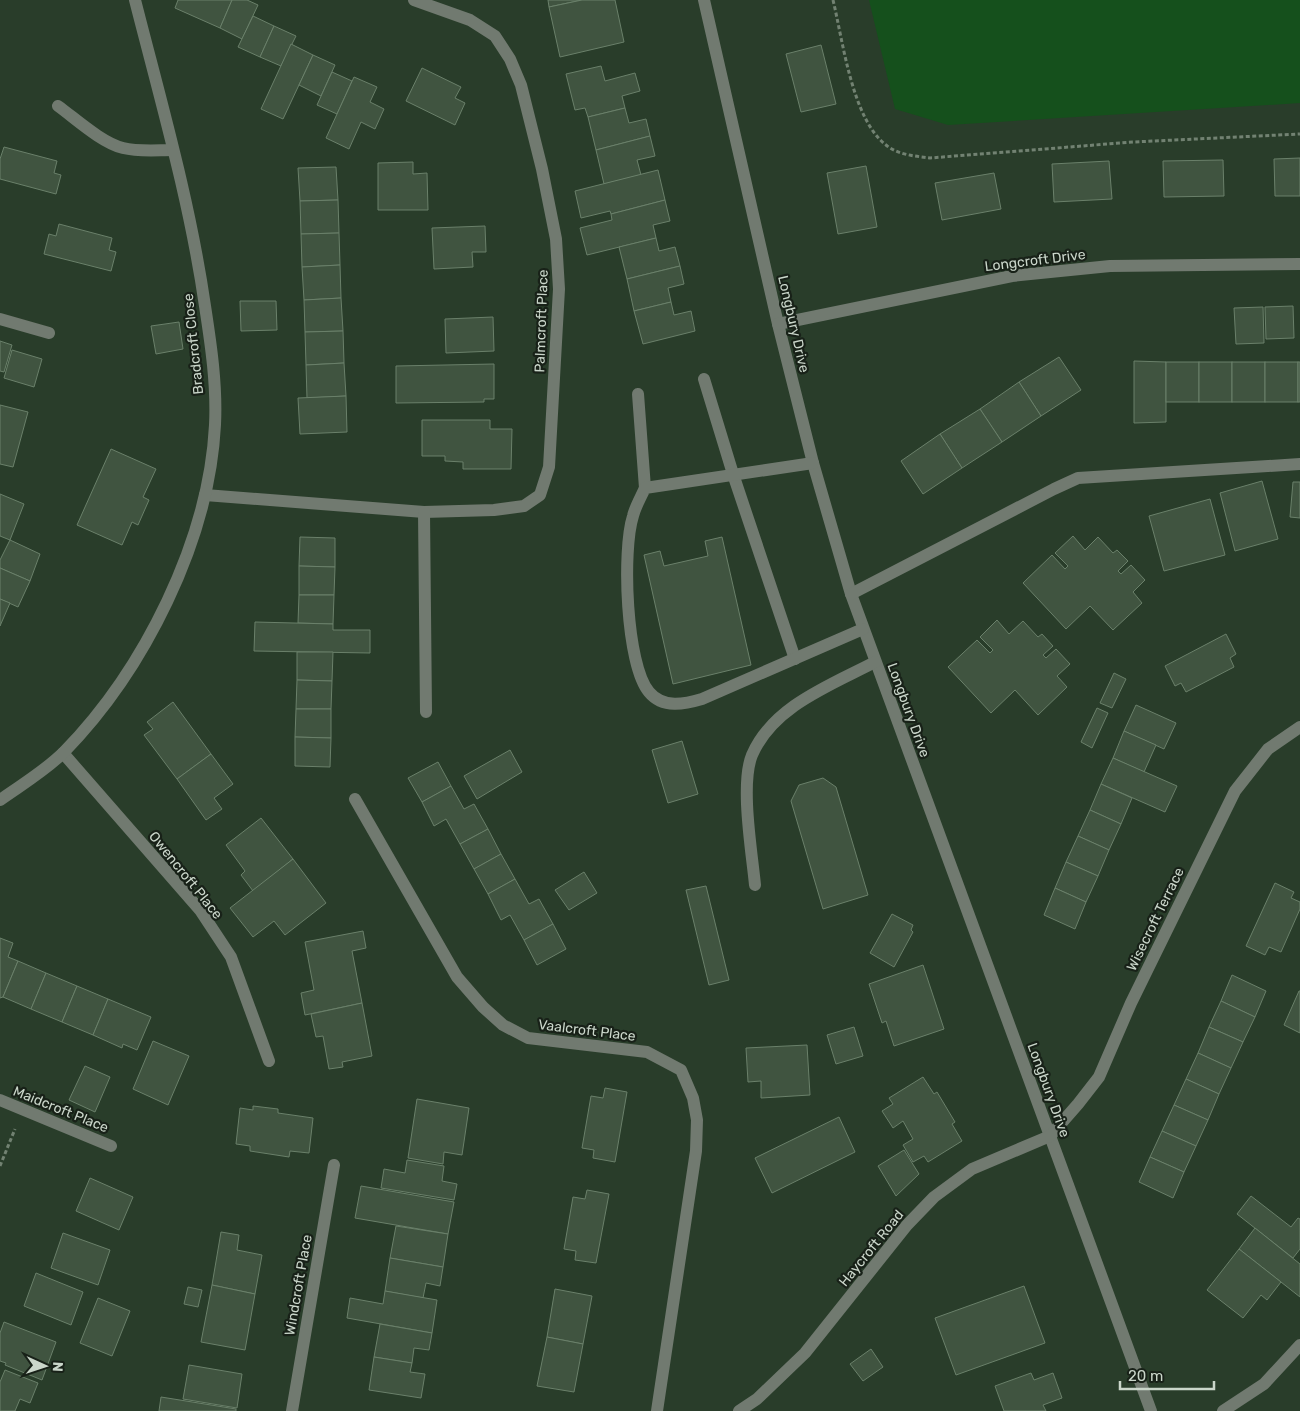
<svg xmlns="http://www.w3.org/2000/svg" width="1300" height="1411" viewBox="0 0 1300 1411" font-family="Rubik,sans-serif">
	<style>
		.green { fill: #15501c }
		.building { fill: #405440; stroke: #6a806a }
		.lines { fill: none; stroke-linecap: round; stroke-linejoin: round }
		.path { stroke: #728272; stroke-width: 3; stroke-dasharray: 4 2.5; stroke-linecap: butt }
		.minor { stroke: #717a70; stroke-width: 12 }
		.labels { text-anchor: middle; stroke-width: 4.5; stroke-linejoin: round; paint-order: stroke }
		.street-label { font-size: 14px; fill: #cad6ca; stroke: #182118 }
	</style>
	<rect width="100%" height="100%" fill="#293d2a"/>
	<polygon class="green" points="869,0 1300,0 1300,103 948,125 895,109"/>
	<g class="building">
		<polygon points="178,0 232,0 220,28 175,8"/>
		<polygon points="232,0 247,0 258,5 242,39 220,28"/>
		<polygon points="548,0 582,0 549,7"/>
		<polygon points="582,0 615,0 624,42 560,57 549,7"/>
		<polygon points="253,16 274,26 260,57 238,47"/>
		<polygon points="274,26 296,36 281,66 260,57"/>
		<polygon points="291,44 313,55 283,119 261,109"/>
		<polygon points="821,45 836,104 801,112 786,54"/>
		<polygon points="313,55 335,65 321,96 299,85"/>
		<polygon points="601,66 605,81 635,73 640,91 622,96 625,108 588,117 585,108 575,110 566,74"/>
		<polygon points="422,68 461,87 455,98 465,103 455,125 406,101"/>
		<polygon points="332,72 352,81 337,114 317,105"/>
		<polygon points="354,77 377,87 370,102 384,109 375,129 361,122 349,149 326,138"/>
		<polygon points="625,108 629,123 646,119 650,136 596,150 588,117"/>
		<polygon points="650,136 655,156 637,160 641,175 604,184 596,150"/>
		<polygon points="4,147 57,161 54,173 61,175 56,194 0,179 0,159"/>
		<polygon points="1300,158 1300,196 1275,196 1274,159"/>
		<polygon points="1223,160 1224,196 1164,197 1163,161"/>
		<polygon points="1109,161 1112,199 1054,202 1052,164"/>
		<polygon points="413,162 413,174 427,173 428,210 378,210 378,163"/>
		<polygon points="866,166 877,227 838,234 827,173"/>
		<polygon points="336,167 338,200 300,201 298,168"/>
		<polygon points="658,170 665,200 611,214 610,211 581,218 575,191"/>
		<polygon points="994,173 1001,209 942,220 935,183"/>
		<polygon points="338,200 339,233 301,234 300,201"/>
		<polygon points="665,200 670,221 653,225 656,238 587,255 580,228 612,220 611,214"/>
		<polygon points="59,224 112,238 109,250 116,252 111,271 44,254 49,234 56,236"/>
		<polygon points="485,226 486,252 472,252 473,267 434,269 432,228"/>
		<polygon points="339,233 340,265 302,267 301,234"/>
		<polygon points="656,238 659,251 675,247 680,266 627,279 619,247"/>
		<polygon points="340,265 341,298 304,300 302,267"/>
		<polygon points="680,266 684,284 668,288 671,302 634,311 627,279"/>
		<polygon points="341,298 343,331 305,332 304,300"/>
		<polygon points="240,301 276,301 277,330 241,331"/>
		<polygon points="671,302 674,315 691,311 695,331 643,344 634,311"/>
		<polygon points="1293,306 1294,338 1266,339 1265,307"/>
		<polygon points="1263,307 1264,343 1236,344 1234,308"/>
		<polygon points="493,317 494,351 446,353 445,319"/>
		<polygon points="179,322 183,349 156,354 151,326"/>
		<polygon points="343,331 344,363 306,365 305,332"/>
		<polygon points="0,341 12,345 4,372 0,371"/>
		<polygon points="12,350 42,359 34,387 4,378"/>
		<polygon points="1059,357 1081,390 1041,416 1019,382"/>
		<polygon points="1134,361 1166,362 1166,422 1134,423"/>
		<rect x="1166" y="362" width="33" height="40"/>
		<rect x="1199" y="362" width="33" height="40"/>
		<rect x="1232" y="362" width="33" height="40"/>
		<rect x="1265" y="362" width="33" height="40"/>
		<rect x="1298" y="362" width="2" height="40"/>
		<polygon points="344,363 346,396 307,398 306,365"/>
		<polygon points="494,364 494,399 484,399 484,402 396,403 396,366"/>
		<polygon points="1019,382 1041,416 1002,442 980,409"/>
		<polygon points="346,396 347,432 300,434 298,398"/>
		<polygon points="0,405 28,412 13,467 0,464"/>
		<polygon points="980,409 1002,442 962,468 940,434"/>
		<polygon points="422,420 490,420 490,429 512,429 511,469 463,469 463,462 445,461 445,456 422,456"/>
		<polygon points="940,434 962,468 923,494 901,461"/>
		<polygon points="111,449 156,469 143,497 149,500 138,525 132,522 122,545 77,525"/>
		<polygon points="1262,481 1278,539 1235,551 1220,493"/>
		<polygon points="1293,482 1300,482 1300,518 1290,517"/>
		<polygon points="0,494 24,504 10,540 0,536"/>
		<polygon points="1210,499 1225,555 1164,571 1149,516"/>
		<polygon points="1073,536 1085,550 1098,537 1113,553 1117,550 1128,561 1118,571 1121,574 1131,565 1145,580 1133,592 1142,603 1113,630 1090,606 1066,629 1023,583 1052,555 1065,569 1068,566 1055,553"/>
		<polygon points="300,537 335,538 335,567 299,566"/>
		<polygon points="722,537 751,665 673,684 644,555 660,551 664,566 708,556 705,541"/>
		<polygon points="10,540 40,554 30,581 0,568 0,560"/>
		<polygon points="299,566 335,567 334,595 299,595"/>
		<polygon points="0,568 30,581 18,607 0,599"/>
		<polygon points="299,595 334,595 333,624 298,623"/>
		<polygon points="0,599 10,603 0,626"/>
		<polygon points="997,620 1009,634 1023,621 1038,637 1042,634 1053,646 1043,655 1046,658 1056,649 1070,664 1057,676 1067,687 1038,715 1015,690 991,713 948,667 977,640 990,653 993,650 980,637"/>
		<polygon points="255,622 333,624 333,630 370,630 370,653 254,651"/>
		<polygon points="1226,634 1236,654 1230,658 1234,667 1186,692 1181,683 1175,686 1165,666"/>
		<polygon points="297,652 333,652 332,681 297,680"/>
		<polygon points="1114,673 1126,679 1112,708 1100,703"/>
		<polygon points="297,680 332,681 331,709 296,709"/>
		<polygon points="173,702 211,754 177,779 144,735 153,729 147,722"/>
		<polygon points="1136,705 1176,723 1164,749 1124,731"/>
		<polygon points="1097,708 1108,713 1092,748 1081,742"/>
		<polygon points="296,709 331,709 331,738 295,737"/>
		<polygon points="1124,731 1156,745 1144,772 1113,758"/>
		<polygon points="295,737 331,738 330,767 295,766"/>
		<polygon points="682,741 698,794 668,803 652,750"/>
		<polygon points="510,750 522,772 477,799 464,776"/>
		<polygon points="211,754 233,784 214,798 222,809 206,820 177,779"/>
		<polygon points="1113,758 1177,786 1165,812 1101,784"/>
		<polygon points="438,762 451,786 422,802 408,778"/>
		<polygon points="823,778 836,787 868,895 823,909 791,801 799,785"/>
		<polygon points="1101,784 1132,798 1121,824 1090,810"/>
		<polygon points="451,786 464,809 474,804 488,829 460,844 446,819 434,826 422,802"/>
		<polygon points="1090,810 1121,824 1109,850 1078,836"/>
		<polygon points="261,818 293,859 253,891 241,875 245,871 226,845"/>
		<polygon points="488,829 501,854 474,869 460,844"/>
		<polygon points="1078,836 1109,850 1098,876 1066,862"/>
		<polygon points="501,854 515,879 488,894 474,869"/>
		<polygon points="293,859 326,903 285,935 274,921 253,937 230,908"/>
		<polygon points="1066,862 1098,876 1086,902 1055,888"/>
		<polygon points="584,872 597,893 569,910 555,890"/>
		<polygon points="515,879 529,904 539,899 553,924 524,940 510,915 501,920 488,894"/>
		<polygon points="1275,883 1294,892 1291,898 1300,902 1300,909 1281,952 1269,947 1265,955 1246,946"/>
		<polygon points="706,886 729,980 709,985 686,890"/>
		<polygon points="1055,888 1086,902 1075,929 1044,915"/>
		<polygon points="892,914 913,925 911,930 913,932 894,967 870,953"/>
		<polygon points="553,924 566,949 537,965 524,940"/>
		<polygon points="363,931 366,948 352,951 362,1003 305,1015 301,993 314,990 305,942"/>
		<polygon points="0,938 13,943 8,957 18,961 3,997 0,998"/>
		<polygon points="18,961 46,973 31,1009 3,997"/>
		<polygon points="923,965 944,1029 894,1046 886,1021 882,1023 869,984"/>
		<polygon points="46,973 77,986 62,1022 31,1009"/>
		<polygon points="1232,975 1266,991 1255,1017 1221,1001"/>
		<polygon points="77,986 108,999 93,1035 62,1022"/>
		<polygon points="1299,991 1300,991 1300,1033 1284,1025"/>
		<polygon points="108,999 151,1017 137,1050 123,1044 122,1048 93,1035"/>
		<polygon points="1221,1001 1255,1017 1243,1042 1209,1027"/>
		<polygon points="362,1003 372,1056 342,1062 343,1067 329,1069 323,1036 316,1037 311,1014"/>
		<polygon points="854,1027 863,1056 836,1064 827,1035"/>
		<polygon points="1209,1027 1243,1042 1231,1068 1198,1053"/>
		<polygon points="153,1041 189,1056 168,1105 133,1089"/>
		<polygon points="807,1045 810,1095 761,1098 761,1081 748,1082 746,1048"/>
		<polygon points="1198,1053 1231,1068 1219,1094 1186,1079"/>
		<polygon points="85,1066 110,1077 95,1112 69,1100"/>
		<polygon points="923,1077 934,1094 937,1092 955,1122 952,1124 962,1141 928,1162 924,1156 913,1162 903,1145 913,1139 903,1121 893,1128 882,1111 893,1104 889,1098"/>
		<polygon points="1186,1079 1219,1094 1208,1120 1174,1105"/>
		<polygon points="605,1088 627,1092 615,1162 593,1158 594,1150 582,1148 591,1096 603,1098"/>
		<polygon points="417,1099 469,1108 462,1155 444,1152 443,1164 408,1158"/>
		<polygon points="1174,1105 1208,1120 1196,1146 1162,1131"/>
		<polygon points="253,1106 278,1109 278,1113 313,1118 309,1153 290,1151 289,1157 250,1151 250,1146 236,1144 240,1108 253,1110"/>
		<polygon points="839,1117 855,1152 772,1193 755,1158"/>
		<polygon points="1162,1131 1196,1146 1184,1172 1150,1157"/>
		<polygon points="904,1150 919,1174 896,1196 878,1166"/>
		<polygon points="1150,1157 1184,1172 1173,1198 1139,1182"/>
		<polygon points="407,1160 444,1166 442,1181 457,1184 454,1200 381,1188 384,1169 405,1173"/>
		<polygon points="90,1178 133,1197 119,1230 76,1211"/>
		<polygon points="361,1186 454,1202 448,1234 355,1218"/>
		<polygon points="587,1190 609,1194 596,1263 575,1260 576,1251 564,1249 573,1197 585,1199"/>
		<polygon points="1251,1196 1291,1227 1298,1218 1300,1219 1300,1249 1293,1258 1237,1214"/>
		<polygon points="396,1226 448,1234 443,1267 390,1258"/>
		<polygon points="1255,1228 1300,1264 1300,1297 1239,1249"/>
		<polygon points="221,1232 239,1235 237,1250 262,1255 255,1294 212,1285"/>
		<polygon points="63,1233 110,1250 98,1285 51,1268"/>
		<polygon points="1239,1249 1281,1282 1267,1300 1261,1295 1243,1318 1207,1290"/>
		<polygon points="390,1258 443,1267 440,1286 426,1283 423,1298 385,1291"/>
		<polygon points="36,1273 83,1292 71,1325 24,1306"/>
		<polygon points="212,1285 255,1294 245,1350 201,1342"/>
		<polygon points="1024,1286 1045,1343 956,1375 935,1318"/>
		<polygon points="188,1287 202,1290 198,1307 184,1304"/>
		<polygon points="555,1289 592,1296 583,1344 547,1337"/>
		<polygon points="385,1291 437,1300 432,1333 347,1318 350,1298 383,1304"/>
		<polygon points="98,1298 130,1311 112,1356 80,1343"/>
		<polygon points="4,1322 56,1342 42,1380 5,1365 6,1363 0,1361 0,1333"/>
		<polygon points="380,1324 432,1333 429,1350 414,1348 412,1363 374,1357"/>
		<polygon points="547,1337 583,1344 574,1392 537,1386"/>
		<polygon points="871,1349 883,1367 863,1381 850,1364"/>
		<polygon points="374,1357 412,1363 410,1372 425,1374 421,1398 369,1390"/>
		<polygon points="189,1365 242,1374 237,1408 183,1399"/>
		<polygon points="5,1370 38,1383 30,1403 20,1399 15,1411 0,1411 0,1382"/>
		<polygon points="1031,1373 1034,1380 1053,1373 1062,1398 1043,1405 1046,1411 1004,1411 995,1386"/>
		<polygon points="161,1397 236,1409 236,1411 159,1411"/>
	</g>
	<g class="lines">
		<g class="path">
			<path d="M833 0C843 41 852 119 886 145 898 155 915 156 930 158L1133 142 1300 134"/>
			<polyline points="0,1166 15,1129"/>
		</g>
		<g class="minor">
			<polyline points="704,0 778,324 813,463 851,594 1151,1411"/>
			<path d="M58 106C76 119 102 143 123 148 139 152 157 150 173 150"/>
			<polyline points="0,319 49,333"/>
			<polyline points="778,324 1012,276 1110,266 1300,264"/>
			<polyline points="704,379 733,474 795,659"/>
			<polyline points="638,394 645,488"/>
			<path d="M813 463 645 488C641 497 635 507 633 516 622 550 626 665 649 692 663 709 685 704 702 699L863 629"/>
			<polyline points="205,495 424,512 494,510 524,506 540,495 549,467 559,289 556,239 542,169 521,85 510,59 495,36 470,20 414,0"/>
			<polyline points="424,512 426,712"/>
			<polyline points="851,594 1054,489 1078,478 1300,464"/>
			<polyline points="63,753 200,910 231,957 269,1061"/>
			<polyline points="355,799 457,977 483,1007 503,1025 528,1038 647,1052 681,1070 693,1098 697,1120 696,1151 657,1411"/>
			<path d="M0 800C21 785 45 771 64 752 144 670 209 541 215 425 217 385 211 345 205 306 190 202 161 102 135 0"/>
			<path d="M755 885C752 853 740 784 752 755 773 706 831 685 875 662"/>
			<polyline points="0,1100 111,1146"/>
			<polyline points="292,1411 334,1165"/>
			<polyline points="739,1411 757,1399 805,1353 907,1225 934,1197 972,1169 1050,1136 1078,1104 1099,1077 1131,1003 1235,791 1268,749 1300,727"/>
			<polyline points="1223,1411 1264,1384 1300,1345"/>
		</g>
	</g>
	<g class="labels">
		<g class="street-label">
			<text transform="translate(1035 260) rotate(-7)" y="5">Longcroft Drive</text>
			<text transform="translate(541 321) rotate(-88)" y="5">Palmcroft Place</text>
			<text transform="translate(794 324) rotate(77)" y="5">Longbury Drive</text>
			<text transform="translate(193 344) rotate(-96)" y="5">Bradcroft Close</text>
			<text transform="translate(909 710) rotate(70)" y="5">Longbury Drive</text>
			<text transform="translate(186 875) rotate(51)" y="5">Owencroft Place</text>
			<text transform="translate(1155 919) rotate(-64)" y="5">Wisecroft Terrace</text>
			<text transform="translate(587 1030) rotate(7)" y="5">Vaalcroft Place</text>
			<text transform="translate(1049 1090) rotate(70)" y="5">Longbury Drive</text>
			<text transform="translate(61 1109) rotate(22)" y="5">Maidcroft Place</text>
			<text transform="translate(871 1248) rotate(-51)" y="5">Haycroft Road</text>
			<text transform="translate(298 1285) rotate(-80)" y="5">Windcroft Place</text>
		</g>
	</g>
	<g transform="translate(45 1366) rotate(93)" stroke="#182118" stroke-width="4" paint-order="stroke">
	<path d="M0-4L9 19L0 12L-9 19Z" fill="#cad6ca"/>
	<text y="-8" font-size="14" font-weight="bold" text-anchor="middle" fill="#cad6ca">N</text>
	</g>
	<path d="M1120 1381v8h94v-8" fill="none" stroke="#cad6ca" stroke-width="2.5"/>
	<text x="1128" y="1381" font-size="15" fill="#cad6ca" stroke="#182118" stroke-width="4" paint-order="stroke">20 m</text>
</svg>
